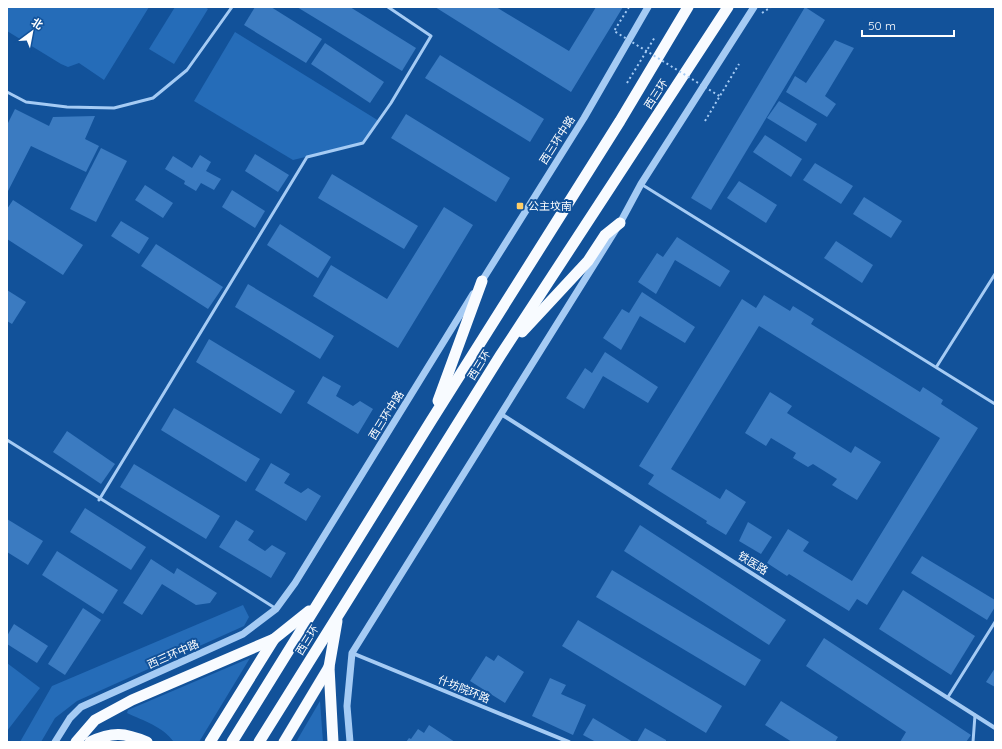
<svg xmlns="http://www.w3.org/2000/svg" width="1002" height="749" viewBox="0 0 1002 749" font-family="Quicksand,'Noto Sans SC',sans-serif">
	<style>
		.green { fill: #256cb8 }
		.building { fill: #3b7bc1 }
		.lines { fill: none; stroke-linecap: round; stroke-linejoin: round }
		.path { stroke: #a5cbf4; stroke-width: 2; stroke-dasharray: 2 3; stroke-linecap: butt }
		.service { stroke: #a5cbf4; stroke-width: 3 }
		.minor { stroke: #a5cbf4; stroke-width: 4 }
		.tertiary { stroke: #a5cbf4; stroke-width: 7 }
		.trunk { stroke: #f8fbff; stroke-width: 11 }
		.path-bridge { stroke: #a5cbf4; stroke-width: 2; stroke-dasharray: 2 3; stroke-linecap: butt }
		.poi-dot { fill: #ffce68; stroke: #12529a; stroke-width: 1.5 }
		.labels { text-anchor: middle; stroke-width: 4; stroke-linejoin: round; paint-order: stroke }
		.street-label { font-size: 11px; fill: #fff; stroke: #12529a }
		.poi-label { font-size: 11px; fill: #fff; stroke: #12529a; text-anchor: start }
	</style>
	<rect width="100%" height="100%" fill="#12529a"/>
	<g class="green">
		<polygon points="7,7 149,7 104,80 79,63 68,67 61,64 7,31"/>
		<polygon points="175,7 205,7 208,9 174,64 149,49"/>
		<polygon points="235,32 379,121 363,143 293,160 194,101"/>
		<polygon points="243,605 249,617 244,626 77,701 55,718 41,742 20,742 52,686"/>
		<path d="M250 658 199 742H174C162 726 144 721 127 713L128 710Z"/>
		<polygon points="7,663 40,688 7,731"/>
		<polygon points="320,701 323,742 296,742"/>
	</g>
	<g class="building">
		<polygon points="255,7 271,7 322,39 306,63 244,25"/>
		<polygon points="297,7 350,7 416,48 402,71"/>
		<polygon points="435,7 496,7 569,51 596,7 623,7 571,92"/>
		<polygon points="805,7 825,20 711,210 691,198"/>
		<polygon points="835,40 854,48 825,96 836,104 827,117 786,92 795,76 806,83"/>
		<polygon points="325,43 384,82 370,103 311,64"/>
		<polygon points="440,55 544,119 530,142 425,78"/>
		<polygon points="779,101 817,124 806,142 767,118"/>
		<polygon points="15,109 49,126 53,117 95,116 85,139 99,146 86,172 31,146 7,193 7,125"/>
		<polygon points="406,114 510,178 496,202 391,138"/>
		<polygon points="765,135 802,159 791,177 753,152"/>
		<polygon points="101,148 127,161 96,222 70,209"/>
		<polygon points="255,154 289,175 278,192 245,171"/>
		<polygon points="200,155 211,162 206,171 221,179 214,190 201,183 196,191 184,184 185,181 165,169 173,156 192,168"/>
		<polygon points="815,163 853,186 841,204 803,180"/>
		<polygon points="332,174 418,226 404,249 318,198"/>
		<polygon points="739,181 777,205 766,223 727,198"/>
		<polygon points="145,185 173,203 163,218 135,200"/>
		<polygon points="232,190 265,211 255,228 222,207"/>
		<polygon points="864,197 902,221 891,238 853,214"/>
		<polygon points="13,200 83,245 63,275 7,239 7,209"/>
		<polygon points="444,207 473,225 398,348 313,296 331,265 387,299"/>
		<polygon points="121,221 149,238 139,254 111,236"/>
		<polygon points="280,224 331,257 318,278 267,245"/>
		<polygon points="677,237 730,271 720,287 675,260 656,294 638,282 657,253 663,257"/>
		<polygon points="836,241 873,265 862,283 824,258"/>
		<polygon points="156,244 223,287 208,309 141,266"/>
		<polygon points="248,284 334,336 320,359 235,307"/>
		<polygon points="7,290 26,302 12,324 7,321"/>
		<polygon points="642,292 695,327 685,343 640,316 621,350 603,338 622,309 629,313"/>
		<polygon points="764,295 790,311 793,306 814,319 811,324 920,392 923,387 943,400 941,404 978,428 867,605 857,599 849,611 789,574 787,576 767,563 788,529 809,542 803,551 852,581 940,438 759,326 671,469 720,499 726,489 746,502 726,535 706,523 707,521 648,484 654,475 639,466 742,299 756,308"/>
		<polygon points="209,339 295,391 281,414 196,362"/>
		<polygon points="605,352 658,387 648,403 603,376 584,409 566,398 585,368 592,373"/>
		<polygon points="323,376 341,386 336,396 353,406 360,401 373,409 358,434 307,403"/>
		<polygon points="770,392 792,406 787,413 851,453 855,446 881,462 857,500 832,485 837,479 813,464 808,467 793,458 796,453 771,438 766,446 745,433"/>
		<polygon points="174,408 260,459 246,482 161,430"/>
		<polygon points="67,431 115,464 101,484 53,452"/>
		<polygon points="271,463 290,474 284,483 301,493 308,488 321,496 306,521 255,490"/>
		<polygon points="134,464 220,516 206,539 120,487"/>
		<polygon points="85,508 146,547 131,570 70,532"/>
		<polygon points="7,519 43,541 28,565 7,552"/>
		<polygon points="236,520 254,531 248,540 265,551 272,545 286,553 271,578 219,547"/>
		<polygon points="748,522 772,537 761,554 739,541"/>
		<polygon points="640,525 786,620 769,645 624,551"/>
		<polygon points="57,551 118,590 103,614 42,575"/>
		<polygon points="922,556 995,600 995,607 987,620 911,573"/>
		<polygon points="151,559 174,574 177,568 217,593 210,603 196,605 162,584 142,615 123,603"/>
		<polygon points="612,570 761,660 745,686 596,597"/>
		<polygon points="903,590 975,636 951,675 879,629"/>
		<polygon points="83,608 101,620 65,675 48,664"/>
		<polygon points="578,620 722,706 706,733 562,646"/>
		<polygon points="14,624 48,646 37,663 7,644 7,636"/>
		<polygon points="824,638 971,735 966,742 900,742 906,732 806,666"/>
		<polygon points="498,655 524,672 505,703 470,681 486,656 494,661"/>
		<polygon points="995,668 995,687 986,682"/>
		<polygon points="550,678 566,685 561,694 586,705 573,735 532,716"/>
		<polygon points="781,701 838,737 835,742 792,742 765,725"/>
		<polygon points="593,718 633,742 596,742 583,735"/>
		<polygon points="429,725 455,742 406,742 409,738 411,739 418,729 424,733"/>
		<polygon points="645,728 666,740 666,742 637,742"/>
	</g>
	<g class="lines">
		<g class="path">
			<polyline points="762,13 771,7"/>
			<polyline points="627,83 655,37"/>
			<polyline points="705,121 739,64"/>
		</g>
		<g class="service">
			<polyline points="7,92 26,102 67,107 114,108 153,98 187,70 232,7"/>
			<polyline points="641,184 995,404"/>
			<polyline points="937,366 995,274"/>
			<polyline points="7,440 275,608"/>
			<polyline points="99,500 307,157 363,143 391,103 431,36 388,7"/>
			<polyline points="948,697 995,622"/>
			<polyline points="973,742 975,715"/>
		</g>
		<g class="minor">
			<polyline points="501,414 995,728"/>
			<polyline points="352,653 569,742"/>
		</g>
		<g class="tertiary">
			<polyline points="480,284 584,118 648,7"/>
			<polyline points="55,742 70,718 81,707 243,634 276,609 295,583 473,294"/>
			<polyline points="350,742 347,706 352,653 620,223 641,184 754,7"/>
		</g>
		<g class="trunk">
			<polyline points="522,332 588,261 605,235 620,223"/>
			<polyline points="438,401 482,281"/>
			<polyline points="76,742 95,720 132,700 274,639 309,611"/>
			<path d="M90 742C113 731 125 733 147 742"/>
			<polyline points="210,742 274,639"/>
			<polyline points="232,742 431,421 620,121 688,7"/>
			<polyline points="259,742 500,356 728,7"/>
			<polyline points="284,742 329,667"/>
			<polyline points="333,742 329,667 337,621"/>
		</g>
		<polyline class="path-bridge" points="629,7 614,31 721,97"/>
	</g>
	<rect class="poi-dot" x="516" y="202" width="8" height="8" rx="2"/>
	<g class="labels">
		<g class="street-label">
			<text transform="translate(656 94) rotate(-57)" y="4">西三环</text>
			<text transform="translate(557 140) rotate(-57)" y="4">西三环中路</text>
			<text transform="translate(479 365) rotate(-58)" y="4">西三环</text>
			<text transform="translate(386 415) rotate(-58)" y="4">西三环中路</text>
			<text transform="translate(753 563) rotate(32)" y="4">铁医路</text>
			<text transform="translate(307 640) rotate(-58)" y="4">西三环</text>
			<text transform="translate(173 654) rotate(-24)" y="4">西三环中路</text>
			<text transform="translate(464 689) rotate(22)" y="4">什坊院环路</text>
		</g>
		<g class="poi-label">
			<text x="528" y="210">公主坟南</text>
		</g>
	</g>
	<rect width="1002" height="749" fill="none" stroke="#ffffff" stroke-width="16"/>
	<g transform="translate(32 32) rotate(32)" stroke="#12529a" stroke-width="3" paint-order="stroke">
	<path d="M0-3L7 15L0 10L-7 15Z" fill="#ffffff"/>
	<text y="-6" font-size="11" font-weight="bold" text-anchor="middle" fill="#ffffff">北</text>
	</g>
	<path d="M862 30v6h92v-6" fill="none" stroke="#ffffff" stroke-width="2"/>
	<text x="868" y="30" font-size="12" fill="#ffffff" stroke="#12529a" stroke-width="3" paint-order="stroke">50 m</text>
</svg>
